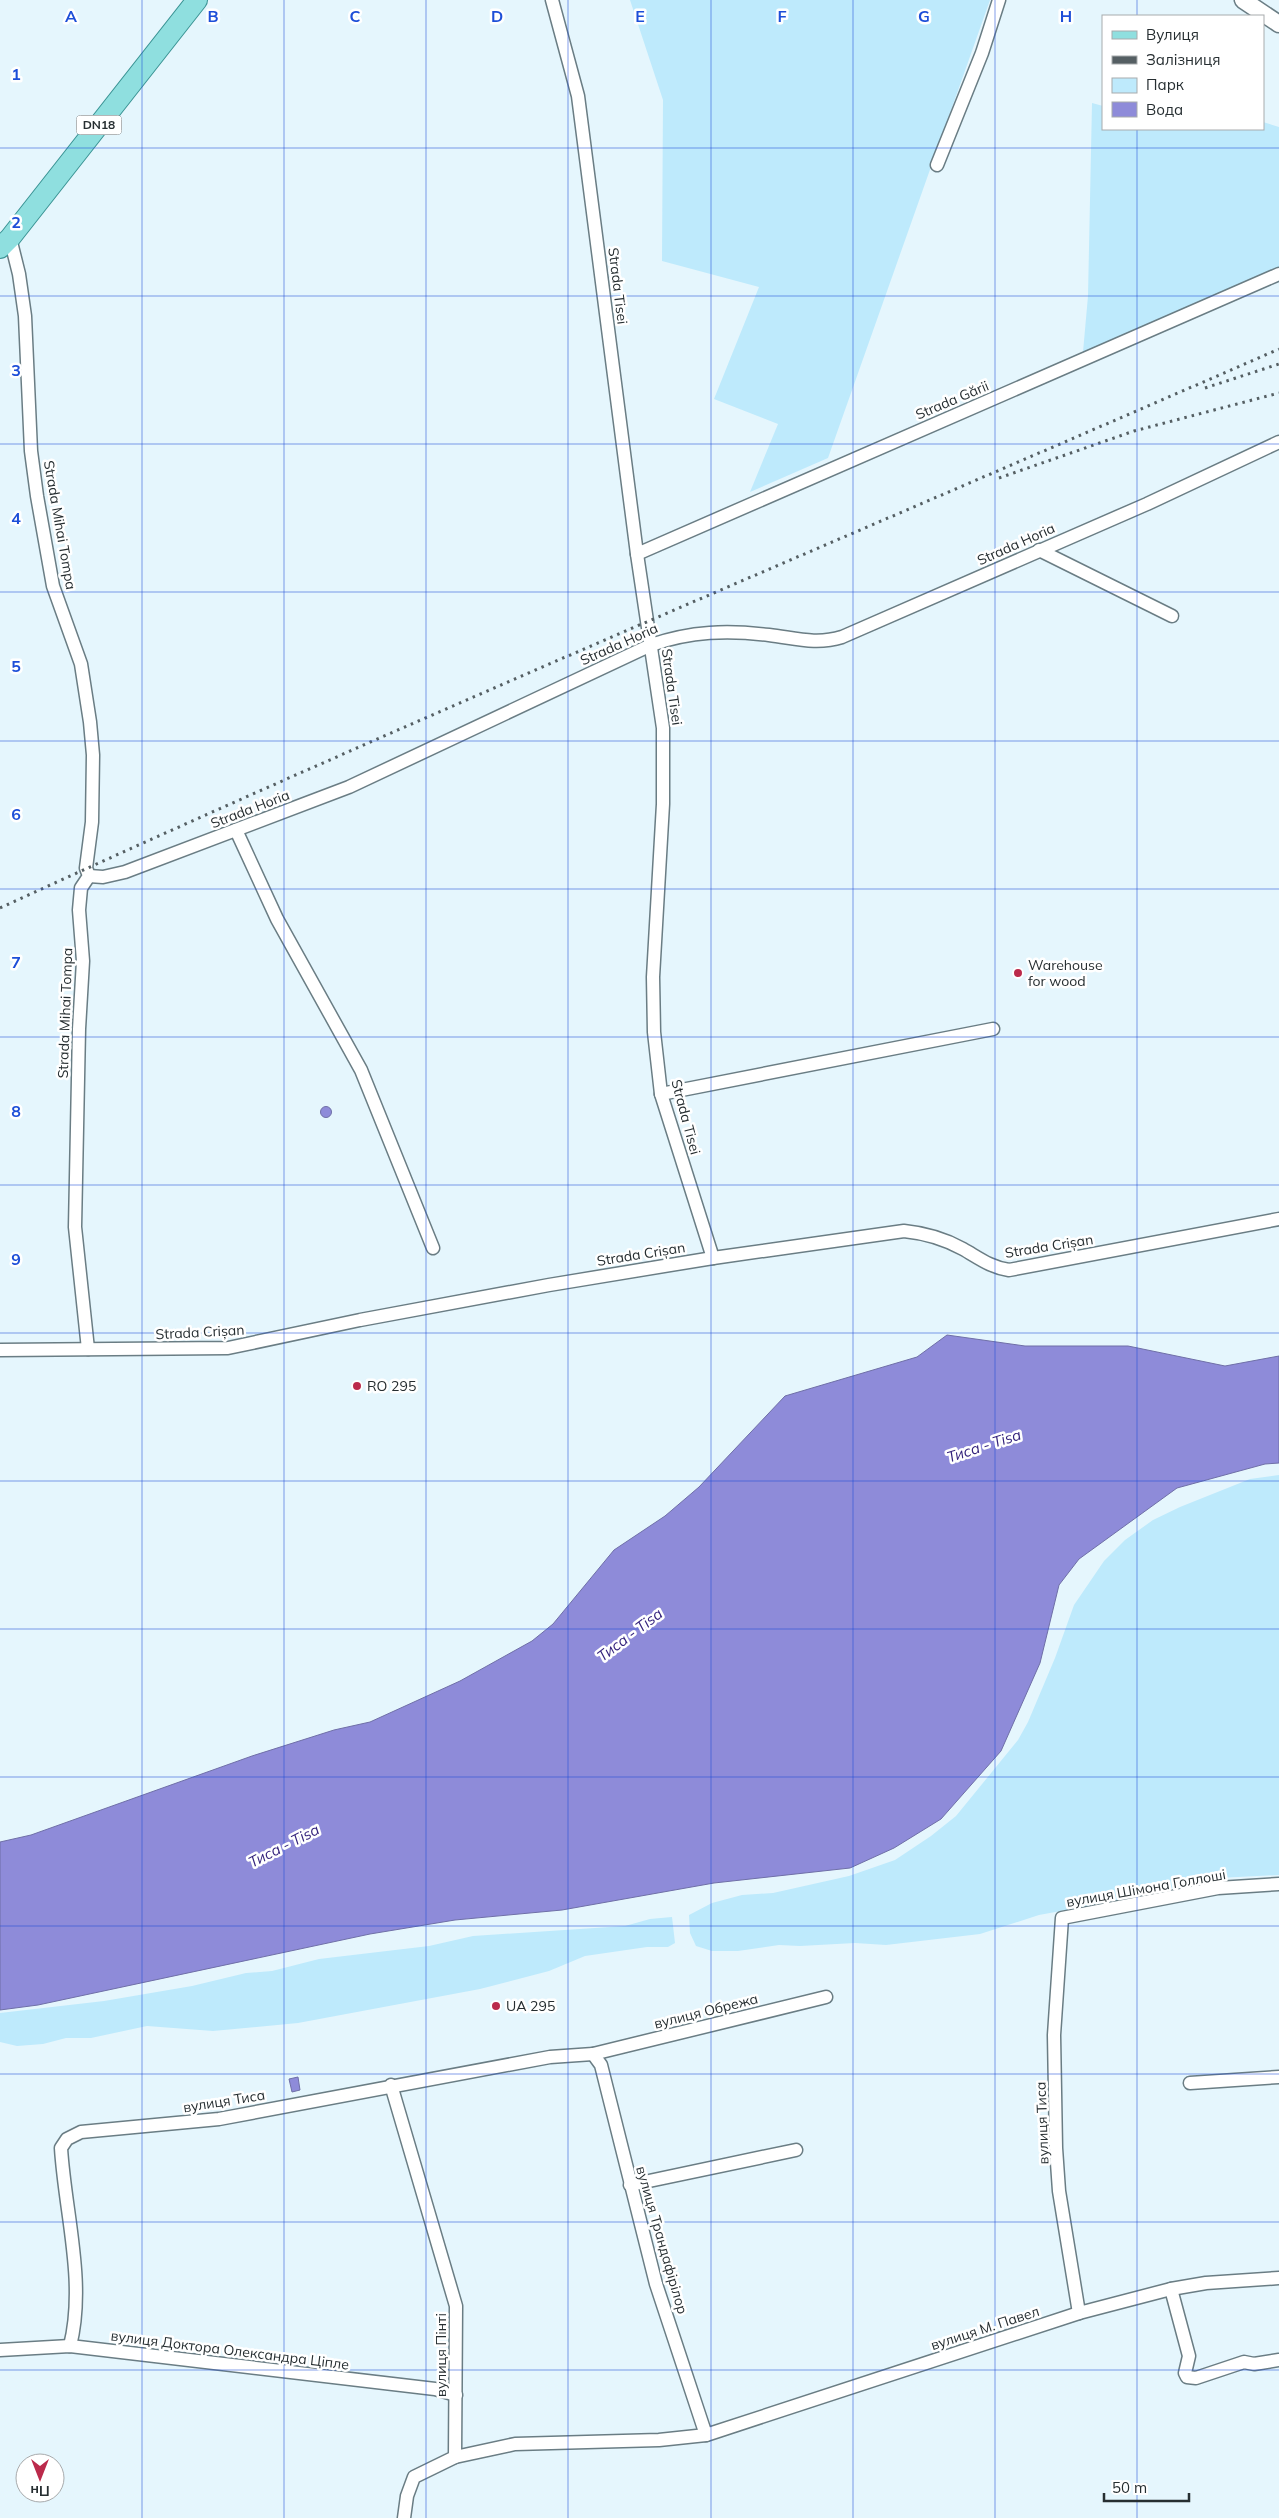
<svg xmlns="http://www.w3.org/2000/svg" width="1279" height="2518" viewBox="0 0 1279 2518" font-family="Mulish,sans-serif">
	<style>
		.green { fill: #beeafc }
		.water { fill: #8e8bd9; stroke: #6f6fa7 }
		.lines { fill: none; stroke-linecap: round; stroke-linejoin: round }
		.minor-casing { stroke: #6a7d84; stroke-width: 15 }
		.tertiary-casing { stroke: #6a7d84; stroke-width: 19 }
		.primary-casing { stroke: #3a9394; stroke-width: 22 }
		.minor { stroke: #fff; stroke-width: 12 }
		.tertiary { stroke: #fff; stroke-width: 16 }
		.primary { stroke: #8fdfdf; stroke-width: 20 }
		.rail { stroke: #555f63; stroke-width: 3; stroke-dasharray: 2.5 5; stroke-linecap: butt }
		.grid { fill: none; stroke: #1d4ed8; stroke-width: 1; stroke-opacity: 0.55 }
		.poi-dot { fill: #bb2a4b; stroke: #fff; stroke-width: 2 }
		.labels { text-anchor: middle; stroke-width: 5; stroke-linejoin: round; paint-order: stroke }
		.shield { fill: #fff; stroke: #676d6f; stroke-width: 1 }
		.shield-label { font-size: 12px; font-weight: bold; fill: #262e31 }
		.street-label { font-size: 14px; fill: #262e31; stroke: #fff }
		.poi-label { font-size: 14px; fill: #262e31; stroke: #fff; text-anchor: start }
		.water-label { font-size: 15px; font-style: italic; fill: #33227c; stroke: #fff }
		.grid-label { font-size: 16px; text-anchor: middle; font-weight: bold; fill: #1d4ed8; stroke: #fff; stroke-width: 5; stroke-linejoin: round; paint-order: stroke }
	</style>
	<rect width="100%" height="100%" fill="#e5f6fd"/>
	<g class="green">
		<polygon points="630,0 990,0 828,458 750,492 778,424 714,399 759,287 662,261 663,100"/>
		<polygon points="1092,103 1103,106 1103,129 1263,129 1263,122 1279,127 1279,268 1083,352 1088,296"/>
		<polygon points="1279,1475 1279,1875 1218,1878 1121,1900 1039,1915 980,1934 886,1945 855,1943 800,1946 779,1945 738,1951 712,1951 696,1946 690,1933 689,1915 712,1903 742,1895 773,1893 849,1876 895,1860 931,1836 956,1816 1018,1740 1028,1722 1055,1658 1074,1605 1104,1561 1125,1540 1153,1520 1180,1507 1250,1479"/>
		<polygon points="672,1917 675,1943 668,1947 647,1947 585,1956 549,1971 480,1989 298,2023 213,2031 147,2026 91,2038 66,2038 43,2044 17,2046 0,2042 0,2013 104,2001 192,1986 246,1973 272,1971 319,1959 429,1946 473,1936 625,1926 650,1919"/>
	</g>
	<g class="water">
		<circle cx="326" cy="1112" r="5.5"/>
		<polygon points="947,1335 1025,1346 1128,1346 1225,1366 1279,1356 1279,1463 1265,1464 1177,1488 1079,1559 1059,1585 1040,1663 1001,1751 941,1819 894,1848 850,1868 714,1883 562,1910 455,1920 370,1934 38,2005 0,2010 0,1842 31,1835 252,1756 334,1730 370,1722 460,1681 532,1641 553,1624 614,1550 665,1516 699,1487 785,1396 917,1357"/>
		<polygon points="298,2077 300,2090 292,2092 289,2079"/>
	</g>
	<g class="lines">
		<defs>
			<g id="minor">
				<polyline points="552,0 578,96 637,554 663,728 663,804 653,977 654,1032 661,1094 713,1258"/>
				<polyline points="937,165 982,53 999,0"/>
				<polyline points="10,238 19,274 25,316 31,451 37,496 53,586 81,664 90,722 93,755 92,822 86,868 89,876 81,888 79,910 83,961 79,1029 75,1227 88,1349"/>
				<polyline points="1039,550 1172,616"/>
				<polyline points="637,554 1279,274"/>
				<polyline points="236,830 277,919 361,1070 433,1248"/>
				<path d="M89 876 103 877 125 872 349 787 651 645C691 631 728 630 769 635 795 638 816 645 842 637L1147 504 1279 442"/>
				<polyline points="661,1094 993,1029"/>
				<path d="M0 1350 228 1348 360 1320 549 1285 713 1258 904 1231C924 1233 945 1239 963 1249 979 1258 990 1267 1009 1270L1279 1219"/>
				<polyline points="593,2054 601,2065 656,2284 706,2435"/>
				<polyline points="1190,2083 1279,2077"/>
				<polyline points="391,2085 456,2306 455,2457 414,2477 407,2496 404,2518"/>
				<polyline points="630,2185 796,2150"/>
				<polyline points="1171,2289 1189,2356 1185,2373 1187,2377 1196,2378 1244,2362 1254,2364 1279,2360"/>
				<polyline points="1079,2313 1059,2191 1056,2148 1054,2035 1062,1918 1218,1888 1279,1884"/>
				<path d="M70 2346C86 2282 65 2213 61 2148L67 2139 81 2132 219 2119 550 2057 593 2054 826 1997"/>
				<polyline points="0,2350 70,2346 435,2389 456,2395"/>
				<polyline points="455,2457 515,2444 659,2440 706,2435 1079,2313 1171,2289 1206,2283 1279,2278"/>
			</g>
			<polyline id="tertiary" points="1243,0 1279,24"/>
			<polyline id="primary" points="0,248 10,238 197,0"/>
		</defs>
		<use href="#minor" class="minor-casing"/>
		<use href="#tertiary" class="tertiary-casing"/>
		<use href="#primary" class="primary-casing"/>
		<use href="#minor" class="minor"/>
		<use href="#tertiary" class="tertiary"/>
		<use href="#primary" class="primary"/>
		<g class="rail">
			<polyline points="1205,388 1279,364"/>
			<polyline points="999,478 1134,431 1279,393"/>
			<path d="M0 908C423 714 853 535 1279 349"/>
		</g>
	</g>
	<path class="grid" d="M142 0V2518M284 0V2518M426 0V2518M568 0V2518M711 0V2518M853 0V2518M995 0V2518M1137 0V16M1137 129V2518M0 148H1279M0 296H1279M0 444H1279M0 592H1279M0 741H1279M0 889H1279M0 1037H1279M0 1185H1279M0 1333H1279M0 1481H1279M0 1629H1279M0 1777H1279M0 1926H1279M0 2074H1279M0 2222H1279M0 2370H1279"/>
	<g class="poi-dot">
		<circle cx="1018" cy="973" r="5"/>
		<circle cx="357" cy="1386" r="5"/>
		<circle cx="496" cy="2006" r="5"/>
	</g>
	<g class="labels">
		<rect class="shield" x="76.5" y="115.5" width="45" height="19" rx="4"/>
		<g class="shield-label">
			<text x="99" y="129">DN18</text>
		</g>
		<g class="street-label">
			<text transform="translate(618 286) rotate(83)" y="5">Strada Tisei</text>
			<text transform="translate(952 400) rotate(-23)" y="5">Strada Gării</text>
			<text transform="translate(60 525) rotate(80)" y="5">Strada Mihai Tompa</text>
			<text transform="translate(1016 544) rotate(-24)" y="5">Strada Horia</text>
			<text transform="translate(619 644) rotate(-24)" y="5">Strada Horia</text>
			<text transform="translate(672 687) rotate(82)" y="5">Strada Tisei</text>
			<text transform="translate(250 809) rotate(-21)" y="5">Strada Horia</text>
			<text transform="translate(65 1013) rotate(-88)" y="5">Strada Mihai Tompa</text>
			<text transform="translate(686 1117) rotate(75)" y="5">Strada Tisei</text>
			<text transform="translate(1049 1246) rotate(-9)" y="5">Strada Crișan</text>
			<text transform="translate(641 1254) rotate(-9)" y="5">Strada Crișan</text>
			<text transform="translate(200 1332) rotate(-3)" y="5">Strada Crișan</text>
			<text transform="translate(1146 1888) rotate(-10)" y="5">вулиця Шімона Голлоші</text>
			<text transform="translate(706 2011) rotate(-14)" y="5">вулиця Обрежа</text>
			<text transform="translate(224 2101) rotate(-9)" y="5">вулиця Тиса</text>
			<text transform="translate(1042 2123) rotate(-92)" y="5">вулиця Тиса</text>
			<text transform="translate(662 2240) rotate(74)" y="5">вулиця Трандафірілор</text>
			<text transform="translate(985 2328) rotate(-18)" y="5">вулиця М. Павел</text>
			<text transform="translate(230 2350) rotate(7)" y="5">вулиця Доктора Олександра Ціпле</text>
			<text transform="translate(441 2355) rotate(-90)" y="5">вулиця Пінті</text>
		</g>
		<g class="poi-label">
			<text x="1028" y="970">Warehouse<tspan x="1028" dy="16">for wood</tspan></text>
			<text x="367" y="1391">RO 295</text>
			<text x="506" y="2011">UA 295</text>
		</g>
		<g class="water-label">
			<text transform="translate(984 1446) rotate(-18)" y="5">Тиса - Tisa</text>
			<text transform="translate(630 1635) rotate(-37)" y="5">Тиса - Tisa</text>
			<text transform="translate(284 1846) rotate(-27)" y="5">Тиса - Tisa</text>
		</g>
	</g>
	<g class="grid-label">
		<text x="71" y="22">A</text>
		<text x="213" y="22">B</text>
		<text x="355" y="22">C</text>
		<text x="497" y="22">D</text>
		<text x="640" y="22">E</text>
		<text x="782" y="22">F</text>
		<text x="924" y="22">G</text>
		<text x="1066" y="22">H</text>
		<text x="16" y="80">1</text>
		<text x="16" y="228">2</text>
		<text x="16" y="376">3</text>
		<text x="16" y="524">4</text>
		<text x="16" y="672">5</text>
		<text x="16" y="820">6</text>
		<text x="16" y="968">7</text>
		<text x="16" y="1117">8</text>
		<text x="16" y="1265">9</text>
	</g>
	<rect x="1102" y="15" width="162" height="115" fill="#ffffff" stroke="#a8abad"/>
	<rect x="1112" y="31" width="25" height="8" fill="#8fdfdf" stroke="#a8abad"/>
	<text x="1146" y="40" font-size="15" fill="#262e31">Вулиця</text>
	<rect x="1112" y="56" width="25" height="8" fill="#555f63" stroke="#a8abad"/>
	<text x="1146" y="65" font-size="15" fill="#262e31">Залізниця</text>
	<rect x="1112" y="78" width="25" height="15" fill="#beeafc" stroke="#a8abad"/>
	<text x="1146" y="90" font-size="15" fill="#262e31">Парк</text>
	<rect x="1112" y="102" width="25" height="15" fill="#8e8bd9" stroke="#a8abad"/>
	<text x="1146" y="115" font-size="15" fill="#262e31">Вода</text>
	<g transform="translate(40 2478) rotate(180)"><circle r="24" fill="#ffffff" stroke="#a8abad"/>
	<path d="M0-4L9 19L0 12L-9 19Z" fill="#bb2a4b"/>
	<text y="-8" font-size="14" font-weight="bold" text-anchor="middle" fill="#262e31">Пн</text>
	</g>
	<path d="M1104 2493v8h85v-8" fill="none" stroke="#262e31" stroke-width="2.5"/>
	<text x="1112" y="2493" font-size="15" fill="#262e31" stroke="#ffffff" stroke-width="4" paint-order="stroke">50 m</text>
</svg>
